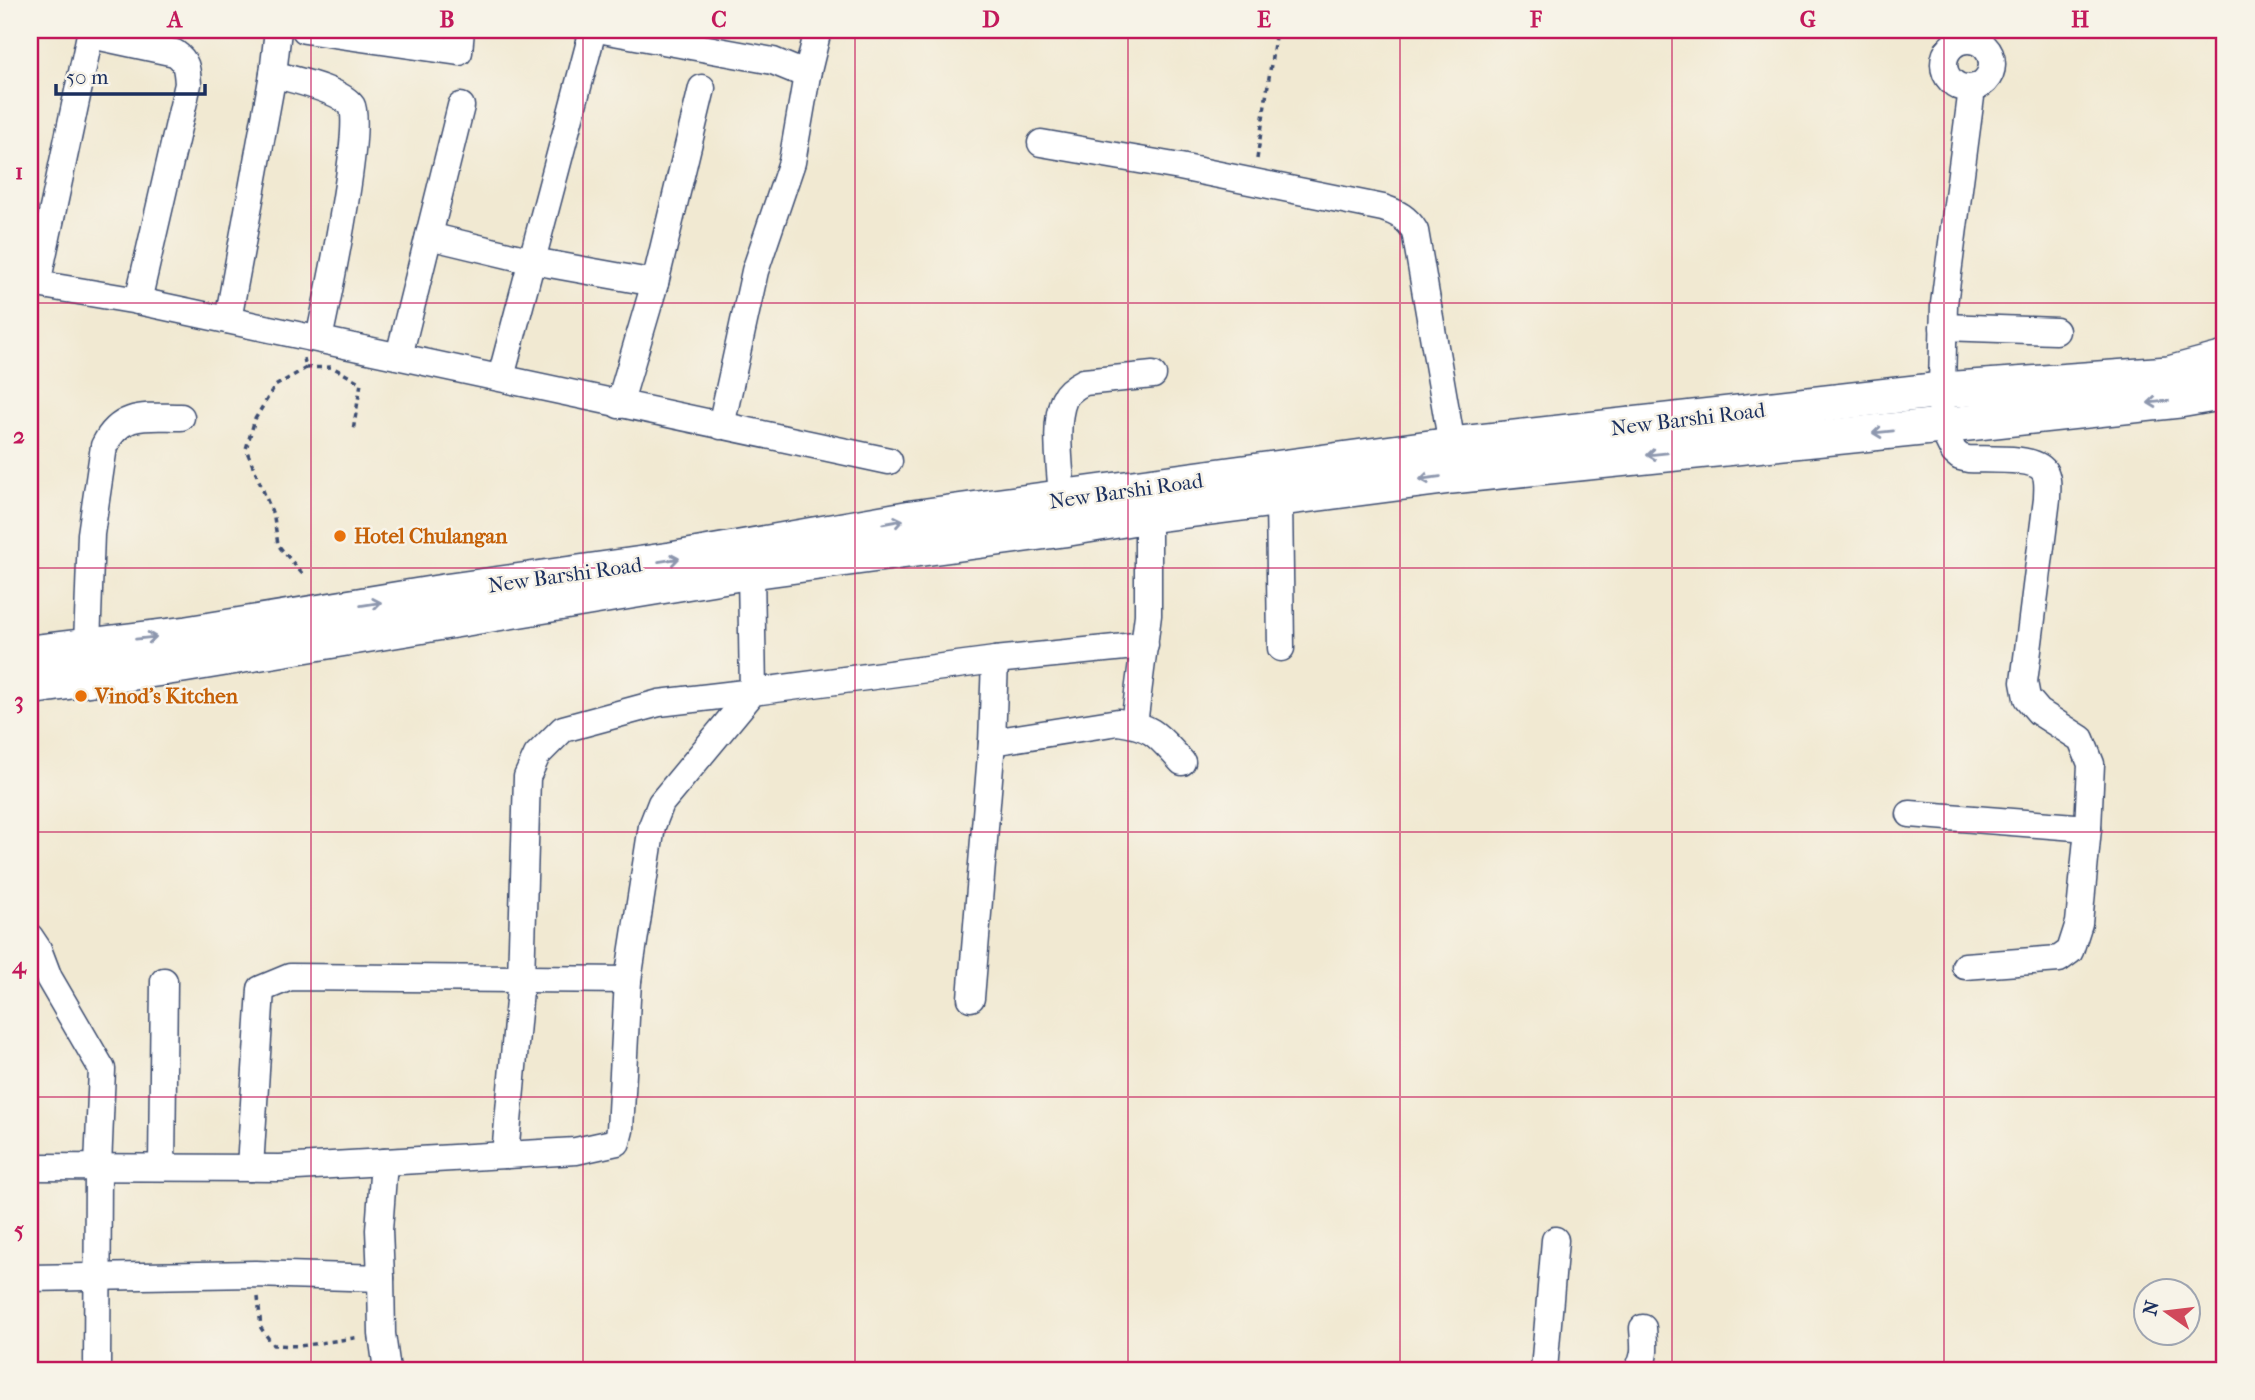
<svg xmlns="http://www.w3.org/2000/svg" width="2255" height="1400" viewBox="0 0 2255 1400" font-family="'IM FELL French Canon',serif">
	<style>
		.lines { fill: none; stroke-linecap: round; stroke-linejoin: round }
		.minor-casing { stroke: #3b4b6f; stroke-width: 29 }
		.major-casing { stroke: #3b4b6f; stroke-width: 38 }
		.path { stroke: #3b4b6f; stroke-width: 3.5; stroke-dasharray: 5 5; stroke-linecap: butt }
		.minor { stroke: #fff; stroke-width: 26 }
		.major { stroke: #fff; stroke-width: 35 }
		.oneway { stroke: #8d97ae }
		.grid { fill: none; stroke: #c2185b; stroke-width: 2; stroke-opacity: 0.55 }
		.food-dot { fill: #e8710a; stroke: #f7f3e8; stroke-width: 2.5 }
		.labels { text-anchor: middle; stroke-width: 5; stroke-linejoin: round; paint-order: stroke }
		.street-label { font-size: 21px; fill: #1b2f5e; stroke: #f7f3e8 }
		.food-label { font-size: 21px; font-weight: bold; fill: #c56008; stroke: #f7f3e8; text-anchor: start }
		.neatline { fill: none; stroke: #c2185b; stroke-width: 2.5 }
		.grid-label { font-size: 23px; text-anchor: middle; font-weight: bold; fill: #c2185b }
	</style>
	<rect width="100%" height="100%" fill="#f7f3e8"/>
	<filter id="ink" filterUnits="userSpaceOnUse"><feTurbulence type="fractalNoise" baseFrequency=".0143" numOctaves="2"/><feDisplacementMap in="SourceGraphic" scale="14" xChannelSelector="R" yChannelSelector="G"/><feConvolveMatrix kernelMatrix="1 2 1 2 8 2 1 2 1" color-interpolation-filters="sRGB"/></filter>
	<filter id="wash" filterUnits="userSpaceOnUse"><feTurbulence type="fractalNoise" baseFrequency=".00686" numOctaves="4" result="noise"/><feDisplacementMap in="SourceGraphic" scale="28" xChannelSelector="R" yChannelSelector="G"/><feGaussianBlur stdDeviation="1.57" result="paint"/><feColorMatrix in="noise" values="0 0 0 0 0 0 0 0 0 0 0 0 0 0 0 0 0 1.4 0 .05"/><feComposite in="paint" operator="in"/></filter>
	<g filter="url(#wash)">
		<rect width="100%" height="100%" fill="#f1e9d2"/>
	</g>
	<g filter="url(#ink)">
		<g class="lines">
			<defs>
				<g id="minor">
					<polyline points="305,30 459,52 461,30"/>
					<polyline points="603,30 773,61 807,75 818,30"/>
					<path d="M91 35 175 53C187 61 187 70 188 84L138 301"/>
					<circle cx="1968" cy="64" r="24"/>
					<path d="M273 74C293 80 340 89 352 106 364 126 326 306 319 339"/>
					<path d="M1041 143 1180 167 1383 208C1398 213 1407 218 1415 231L1452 445"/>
					<polyline points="429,236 533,261 655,283 702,88"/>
					<polyline points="37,284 91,30"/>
					<polyline points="30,290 37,284 138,301 889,461"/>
					<polyline points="228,320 273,74 278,30"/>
					<polyline points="1943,327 2056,331"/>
					<polyline points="399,356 461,106"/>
					<polyline points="501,377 593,30"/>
					<polyline points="619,405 655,283"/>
					<polyline points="721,426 755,271 792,162 807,75"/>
					<polyline points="1279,499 1281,648"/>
					<path d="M1062 500C1061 472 1053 424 1064 399 1068 391 1076 386 1084 382L1153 375"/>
					<path d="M87 645 91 534 104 446C121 411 147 417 181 417"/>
					<polyline points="1134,724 1148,615 1148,515"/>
					<path d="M992 742 1118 722C1155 727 1158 736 1182 762"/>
					<polyline points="1910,814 2088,828"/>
					<polyline points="30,937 38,949 49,978 102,1069 98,1167 97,1370"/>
					<path d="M1965 966 2059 959 2070 951 2079 923 2088 828 2091 764 2081 739 2039 712 2027 698 2024 682 2047 499C2047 490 2049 479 2044 471 2034 456 1986 460 1968 459L1960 457 1954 452 1941 426 1944 304 1972 89"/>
					<polyline points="971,998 992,742 995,660"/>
					<polyline points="505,1155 521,979 527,777 537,755 563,729 659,703 753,692 751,571"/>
					<polyline points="30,1167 280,1168 576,1151 617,1142 620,1130 628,980"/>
					<polyline points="162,1167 164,981"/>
					<polyline points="250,1168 261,989 290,977 628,980 652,826 661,803 753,692 995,660 1145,645"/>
					<polyline points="30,1278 255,1274 381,1278 379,1230 384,1162"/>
					<polyline points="381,1278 382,1334 387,1370"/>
					<polyline points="1544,1370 1555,1240"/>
					<path d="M1637 1370C1647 1357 1644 1344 1643 1328"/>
				</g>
				<g id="major">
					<polyline points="30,653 187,634 444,592 671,560 912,518 1452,445 1942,390 2169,374 2225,359"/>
					<polyline points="30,687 183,665 751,571 1063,529 1148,515 1451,476 1941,426 2179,400 2225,392"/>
				</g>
			</defs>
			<use href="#minor" class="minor-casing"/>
			<use href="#major" class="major-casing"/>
			<g class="path">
				<polyline points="1257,159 1276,30"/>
				<polyline points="304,358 306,368 275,386 255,419 246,449 274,517 278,545 305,577"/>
				<polyline points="306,368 332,367 361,383 353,431"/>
				<polyline points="258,1297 261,1328 273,1345 300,1346 360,1337"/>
			</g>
			<use href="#minor" class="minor"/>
			<use href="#major" class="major"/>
		</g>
		<defs><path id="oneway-shaft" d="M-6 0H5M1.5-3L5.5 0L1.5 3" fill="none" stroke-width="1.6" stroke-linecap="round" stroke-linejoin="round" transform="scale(1.75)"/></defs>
		<g class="oneway">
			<use href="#oneway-shaft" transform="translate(2158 402) rotate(174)"/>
			<use href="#oneway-shaft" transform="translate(1883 432) rotate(174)"/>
			<use href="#oneway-shaft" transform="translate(1657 454) rotate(174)"/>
			<use href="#oneway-shaft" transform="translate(1430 478) rotate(172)"/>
			<use href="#oneway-shaft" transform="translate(893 522) rotate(-10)"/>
			<use href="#oneway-shaft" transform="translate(669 560) rotate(-9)"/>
			<use href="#oneway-shaft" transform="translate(371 604) rotate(-9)"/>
			<use href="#oneway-shaft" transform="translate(146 638) rotate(-6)"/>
		</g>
	</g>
	<path class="grid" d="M311 30V1370M583 30V1370M855 30V1370M1128 30V1370M1400 30V1370M1672 30V1370M1944 30V1370M30 303H2225M30 568H2225M30 832H2225M30 1097H2225"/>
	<g class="food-dot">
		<circle cx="340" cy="536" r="7"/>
		<circle cx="81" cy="696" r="7"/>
	</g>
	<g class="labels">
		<g class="street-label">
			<text transform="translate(1688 419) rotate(-7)" y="7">New Barshi Road</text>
			<text transform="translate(1126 491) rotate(-8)" y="7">New Barshi Road</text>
			<text transform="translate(565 575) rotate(-8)" y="7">New Barshi Road</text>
		</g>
		<g class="food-label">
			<text x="354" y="543">Hotel Chulangan</text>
			<text x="95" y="703">Vinod's Kitchen</text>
		</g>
	</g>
	<rect width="2255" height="1400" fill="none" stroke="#f7f3e8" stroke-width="77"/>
	<g transform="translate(2167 1312) rotate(284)"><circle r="33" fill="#f7f3e8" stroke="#9fa5b1" stroke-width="2"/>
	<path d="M0-5L12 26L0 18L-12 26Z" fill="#d1495b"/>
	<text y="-10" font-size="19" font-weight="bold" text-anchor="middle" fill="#1b2f5e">N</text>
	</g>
	<path d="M56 84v10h149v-10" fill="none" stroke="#1b2f5e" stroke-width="3.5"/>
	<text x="66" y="84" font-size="21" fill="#1b2f5e" stroke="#f7f3e8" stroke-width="5" paint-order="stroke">50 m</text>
	<rect x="38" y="38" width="2178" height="1324" class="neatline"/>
	<g class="grid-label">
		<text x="175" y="27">A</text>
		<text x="447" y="27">B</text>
		<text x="719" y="27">C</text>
		<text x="991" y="27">D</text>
		<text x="1264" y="27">E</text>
		<text x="1536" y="27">F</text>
		<text x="1808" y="27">G</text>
		<text x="2080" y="27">H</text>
		<text x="19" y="179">1</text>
		<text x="19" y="443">2</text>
		<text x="19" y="708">3</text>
		<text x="19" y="973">4</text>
		<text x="19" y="1237">5</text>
	</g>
</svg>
